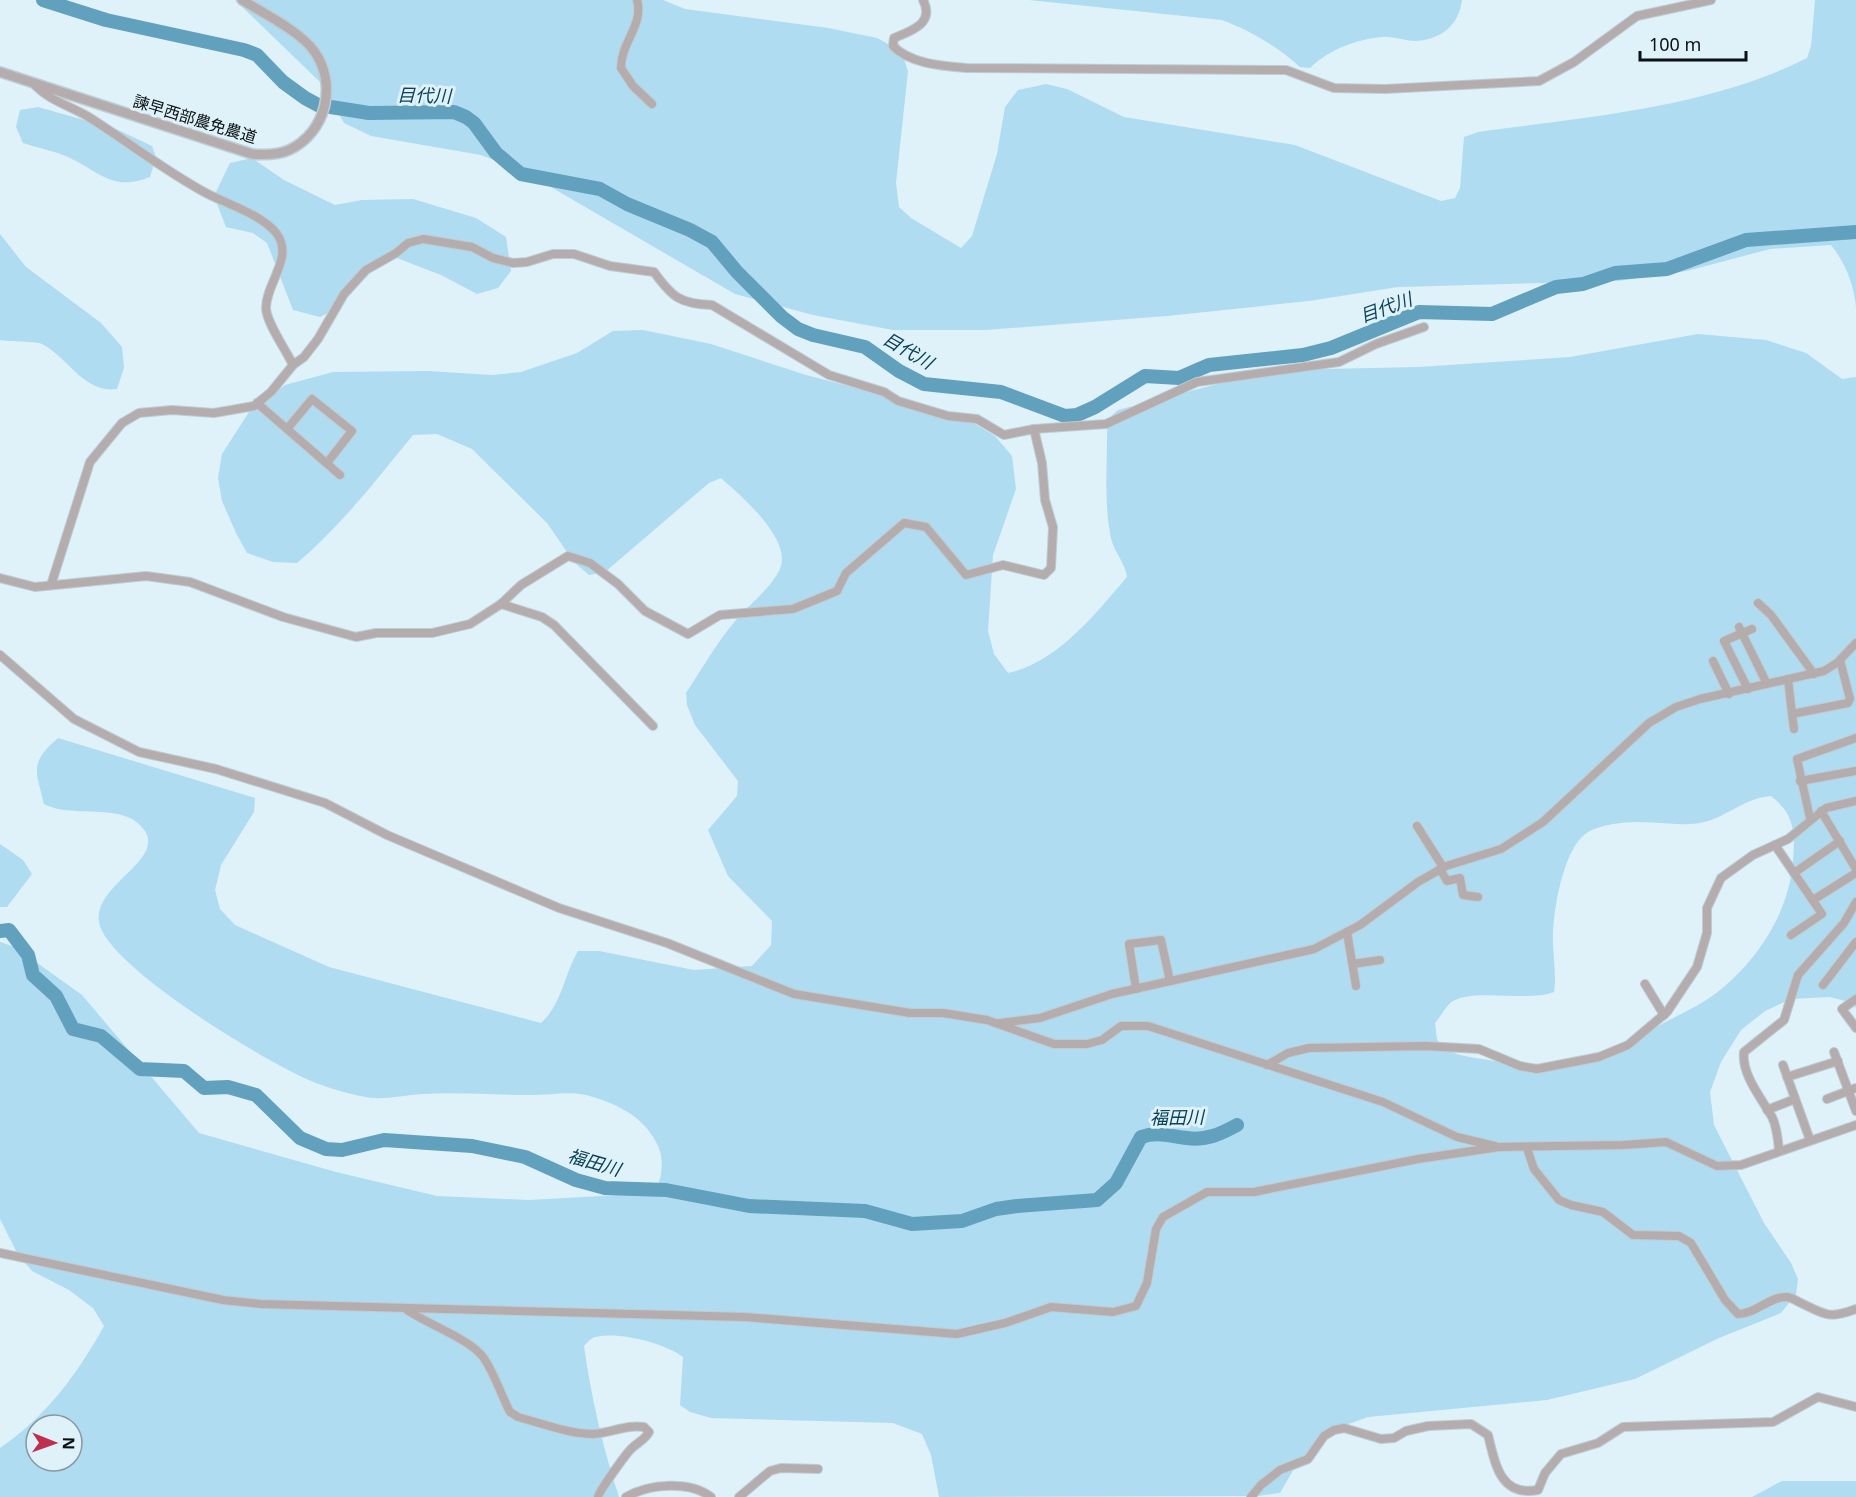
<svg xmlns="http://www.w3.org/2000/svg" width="1856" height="1497" viewBox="0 0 1856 1497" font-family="'Noto Sans','Noto Sans JP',sans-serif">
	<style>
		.green { fill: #afdcf1; fill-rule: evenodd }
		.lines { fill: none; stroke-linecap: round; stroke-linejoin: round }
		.river { stroke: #61a1bd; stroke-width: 14 }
		.minor-casing { stroke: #bdcdd4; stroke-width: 10 }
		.tertiary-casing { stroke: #bdcdd4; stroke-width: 12 }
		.minor { stroke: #b5acad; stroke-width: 8 }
		.tertiary { stroke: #b5acad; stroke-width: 9 }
		.labels { text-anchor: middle; stroke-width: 6; stroke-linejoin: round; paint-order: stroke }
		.street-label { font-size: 16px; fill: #0b1114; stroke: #dff1f9 }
		.water-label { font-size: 18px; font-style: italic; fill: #0b4257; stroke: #dff1f9 }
	</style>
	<rect width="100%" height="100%" fill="#dff1f9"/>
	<g class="green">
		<path d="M235 0H663L685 9 828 28 877 38 901 51 908 71 896 183 899 207 911 218 961 248 972 236 997 154 1005 107 1018 90 1046 84 1067 89 1124 117 1295 145 1441 201 1455 198 1460 188 1464 137 1478 132C1586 117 1709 108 1807 58L1811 46 1815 0H1856V307C1854 285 1845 262 1831 245L1770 249 1687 271 1618 281 1398 287 1309 301 1167 316 986 330H893L813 315 735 294 525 172 481 155 371 136 344 123 320 82Z"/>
		<path d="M1029 0H1462C1459 25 1441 40 1415 41 1404 41 1393 36 1382 37 1357 39 1328 50 1310 68L1300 67C1277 46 1251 31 1222 20Z"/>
		<path d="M38 107 116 129 152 146 156 157 150 177C113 192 100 172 68 157 55 151 38 148 23 143L16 127 20 110Z"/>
		<polygon points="252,158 284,180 335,205 362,200 413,199 476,218 506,237 511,271 498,288 477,294 441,275 397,258 375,267 338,308 320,317 293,310 267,243 253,233 226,227 214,196 230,163"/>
		<path d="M0 234 26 267 101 323 122 347 124 368 117 389C84 394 68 357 42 344 36 341 10 342 0 340Z"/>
		<path d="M643 330 711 344 806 375 962 416 995 436 1012 456 1016 489 993 555 988 631 994 654 1008 673C1058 662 1095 614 1127 577 1125 562 1114 552 1111 538 1103 501 1108 458 1107 420L1118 410 1221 383 1282 370 1418 367 1570 357 1698 334 1766 340 1806 353 1842 379 1856 377V1008L1853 1003 1830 997 1791 999 1765 1011 1741 1030 1721 1062 1710 1092 1714 1125 1764 1223 1791 1263 1798 1279 1796 1294 1781 1313 1719 1338 1635 1379 1547 1400 1368 1417 1324 1433 1295 1467 1280 1493 1257 1496 939 1497 931 1455 922 1434 893 1423 711 1418 690 1412 680 1405 683 1357C665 1343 618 1331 595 1337 591 1338 587 1343 584 1346 591 1397 603 1448 619 1497H0V1448C46 1417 78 1373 104 1326L93 1308 69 1290 32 1271 17 1253 0 1219V942L15 947 82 995 199 1133 336 1172 437 1196 529 1200 654 1193C663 1178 665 1157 656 1142 643 1116 614 1102 586 1095 570 1091 549 1095 532 1095 495 1095 459 1092 422 1094 406 1095 388 1099 372 1098 356 1096 335 1090 319 1084 276 1069 105 966 99 922 93 885 164 861 145 831 124 800 74 820 44 804 36 770 29 763 58 738L255 798 254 812 221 865 215 890 220 909 235 925 329 967 541 1023C562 1004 564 975 578 951H599L694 970 752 966 771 945 772 921 728 876 708 830 737 796 738 781 695 725 687 705 686 693C702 669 717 642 736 620 750 604 768 591 779 571 795 541 741 496 721 478L709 483 605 572 589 575 574 562 547 523 472 449 437 434 413 435C376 480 342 525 297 563L273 562 247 553 236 533 222 501 218 478 222 454 249 412 285 385 333 372 428 371 492 375 521 372 577 353 613 331ZM1771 796C1795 814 1795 833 1793 861 1789 913 1757 962 1715 994 1699 1006 1678 1015 1660 1025 1630 1042 1603 1057 1569 1064 1547 1069 1510 1063 1488 1060 1473 1057 1446 1056 1438 1041 1436 1037 1436 1029 1435 1023 1440 1017 1444 1010 1449 1004 1468 986 1527 1003 1554 992 1557 975 1552 952 1553 933 1554 907 1563 853 1584 835 1596 825 1622 822 1637 822 1655 822 1673 825 1691 824 1722 823 1741 798 1771 796ZM36 1425H72V1461H36Z"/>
		<polygon points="0,844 23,860 32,874 7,907 0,907"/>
		<polygon points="1782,1481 1856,1481 1856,1497 1752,1497"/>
	</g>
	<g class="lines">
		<g class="river">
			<polyline points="43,0 106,20 244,50 257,55 283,82 305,98 318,105 369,113 454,112 466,117 474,123 496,153 521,174 600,189 627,204 690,230 712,242 737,272 782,317 798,329 813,335 865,347 899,371 924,384 1001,392 1065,416 1077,415 1095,407 1145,376 1179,378 1209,365 1303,355 1331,348 1419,312 1492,314 1556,287 1583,284 1615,273 1667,269 1746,240 1856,232"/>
			<path d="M0 931 9 930 28 955 33 975 56 996 73 1029 101 1036 140 1069 184 1071 204 1088 228 1087 256 1095 300 1138 326 1149 342 1150 384 1140 472 1146 525 1157 576 1180 605 1188 666 1190 749 1206 865 1211 912 1224 962 1221 996 1209 1017 1206 1097 1200 1116 1183 1141 1137C1158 1131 1169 1136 1187 1138 1205 1141 1221 1134 1237 1125"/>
		</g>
		<defs>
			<g id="minor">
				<path d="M637 0C644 25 621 42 621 68L633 86 652 104"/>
				<path d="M923 0C935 23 912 31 894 38L893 46C910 64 943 66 967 68L1286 70 1334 88 1385 89 1539 81 1574 62 1637 16 1711 0"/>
				<path d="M33 83C48 100 68 105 87 116 127 141 165 171 206 193 227 204 263 215 277 234 294 258 266 283 266 308 266 322 286 350 293 365"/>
				<polyline points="257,403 340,475"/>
				<polyline points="287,429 312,399 352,431 327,463"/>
				<polyline points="0,578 35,587 146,576 190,582 283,617 356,637 376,633 432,633 470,624 501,604 521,585 568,556 590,563 618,584 645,611 688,634 720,615 793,609 837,591 846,573 904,523 926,527 966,575 1003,565 1044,575 1051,568 1053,527 1045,500 1042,463 1034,429"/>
				<path d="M51 585 90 462 122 423 139 413 172 410 214 413 254 406 271 392 293 365 304 357 318 339 344 294 366 270 396 253 408 243 423 239 472 247 493 258 513 263 527 262 553 254H574L610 266 654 272C672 297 680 304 712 305L829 375 884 392 898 401 948 416 977 419 1004 435 1034 429 1106 424 1197 382 1339 362 1376 344 1424 327"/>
				<polyline points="1758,603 1771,615 1814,674"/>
				<polyline points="501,604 542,617 554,625 653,726"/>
				<polyline points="1739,627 1767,684"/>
				<polyline points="0,655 74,719 139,752 216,769 325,803 387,835 559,908 667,943 794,994 910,1013 943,1013 987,1020 1054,1044 1087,1044 1102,1040 1121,1026 1148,1026 1383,1102 1457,1137 1495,1146"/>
				<polyline points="1713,661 1729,694"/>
				<polyline points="1788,679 1792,714 1848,703 1850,699 1840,660"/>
				<polyline points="1748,689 1724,641 1752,629"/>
				<polyline points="1792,714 1794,729"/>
				<polyline points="1800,781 1856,771"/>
				<polyline points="1821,811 1856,869"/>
				<polyline points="1810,818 1797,759 1856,738"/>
				<polyline points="1417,826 1443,867"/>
				<polyline points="1775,845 1822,914 1791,935"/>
				<polyline points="1440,869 1447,881 1460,878 1463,895 1478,897"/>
				<polyline points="1794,873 1840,841"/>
				<polyline points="1813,900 1856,873"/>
				<polyline points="1347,932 1356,986"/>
				<polyline points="1353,964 1380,960"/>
				<polyline points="1645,984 1664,1015"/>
				<polyline points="1823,985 1856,942"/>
				<polyline points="1136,989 1129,944 1161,940 1170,981"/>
				<polyline points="1856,999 1842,1009 1856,1028"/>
				<polyline points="1000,1023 1040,1018 1112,994 1314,949 1360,925 1418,882 1446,866 1501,849 1543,822 1649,723 1676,707 1700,699 1824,671 1838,662 1856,643"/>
				<polyline points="1834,1052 1856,1111"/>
				<polyline points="1267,1065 1288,1053 1309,1048 1425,1046 1479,1049 1520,1066 1537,1069 1599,1057 1628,1045 1667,1012 1697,967 1707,933 1707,908 1721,878 1753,855 1788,839 1826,808 1856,801"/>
				<polyline points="1783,1065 1810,1140"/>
				<polyline points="1787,1077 1838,1061"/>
				<polyline points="1827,1099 1856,1088"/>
				<polyline points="1767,1110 1795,1099"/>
				<path d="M1527 1148 1534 1169 1559 1200 1571 1205 1603 1212 1633 1235 1679 1236 1691 1243 1725 1300 1738 1314C1756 1314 1768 1297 1786 1297 1791 1297 1795 1300 1799 1302 1824 1314 1828 1320 1856 1309"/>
				<path d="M1779 1150C1778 1139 1777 1127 1772 1117 1762 1099 1741 1074 1744 1052L1784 1020 1798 975 1844 923 1856 902"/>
				<polyline points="0,1253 223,1300 261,1304 745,1317 957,1334 1005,1323 1051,1307 1113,1312 1136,1306 1147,1283 1156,1229 1163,1217 1207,1192 1254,1192 1418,1159 1499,1147 1623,1145 1666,1142 1717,1166 1741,1165 1856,1125"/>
				<path d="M407 1310C427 1324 470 1339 483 1357 494 1372 501 1395 510 1412L518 1417C541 1423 569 1434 593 1434 611 1433 627 1424 644 1427L649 1432C645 1440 638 1442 631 1449 626 1454 599 1491 598 1497"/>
				<path d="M626 1497C649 1484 689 1480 711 1497"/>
				<polyline points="739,1497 770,1471 781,1468 818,1469"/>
				<path d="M1251 1497 1261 1485 1280 1470 1308 1459 1324 1436 1334 1430 1344 1428 1381 1439 1394 1438 1406 1431 1428 1426 1471 1424 1488 1435C1495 1462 1499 1497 1538 1490L1545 1473 1561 1454 1598 1443 1623 1427 1773 1422 1818 1397 1856 1407"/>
			</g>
			<path id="tertiary" d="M0 72 252 154C264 155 278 155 289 150 326 133 338 84 314 51 301 32 263 13 242 0"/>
		</defs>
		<use href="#minor" class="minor-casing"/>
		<use href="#tertiary" class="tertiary-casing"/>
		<use href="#minor" class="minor"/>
		<use href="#tertiary" class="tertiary"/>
	</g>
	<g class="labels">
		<g class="street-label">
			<text transform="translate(195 119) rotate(17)" y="6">諫早西部農免農道</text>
		</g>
		<g class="water-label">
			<text transform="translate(424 96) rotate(1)" y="6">目代川</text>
			<text transform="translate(1386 308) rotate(-20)" y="6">目代川</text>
			<text transform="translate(908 351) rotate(30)" y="6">目代川</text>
			<text transform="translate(1177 1118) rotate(-1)" y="6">福田川</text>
			<text transform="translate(594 1163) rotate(16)" y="6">福田川</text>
		</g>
	</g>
	<g transform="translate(54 1443) rotate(91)"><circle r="28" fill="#dff1f9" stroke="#8a979d" stroke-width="1.5"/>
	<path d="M0-4.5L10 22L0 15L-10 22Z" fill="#bf2f4e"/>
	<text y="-9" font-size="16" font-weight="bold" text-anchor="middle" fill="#0b1114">N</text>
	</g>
	<path d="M1640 51v9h106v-9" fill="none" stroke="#0b1114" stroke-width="3"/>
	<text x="1649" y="51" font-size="18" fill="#0b1114" stroke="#dff1f9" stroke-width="4.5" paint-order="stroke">100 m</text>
</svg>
